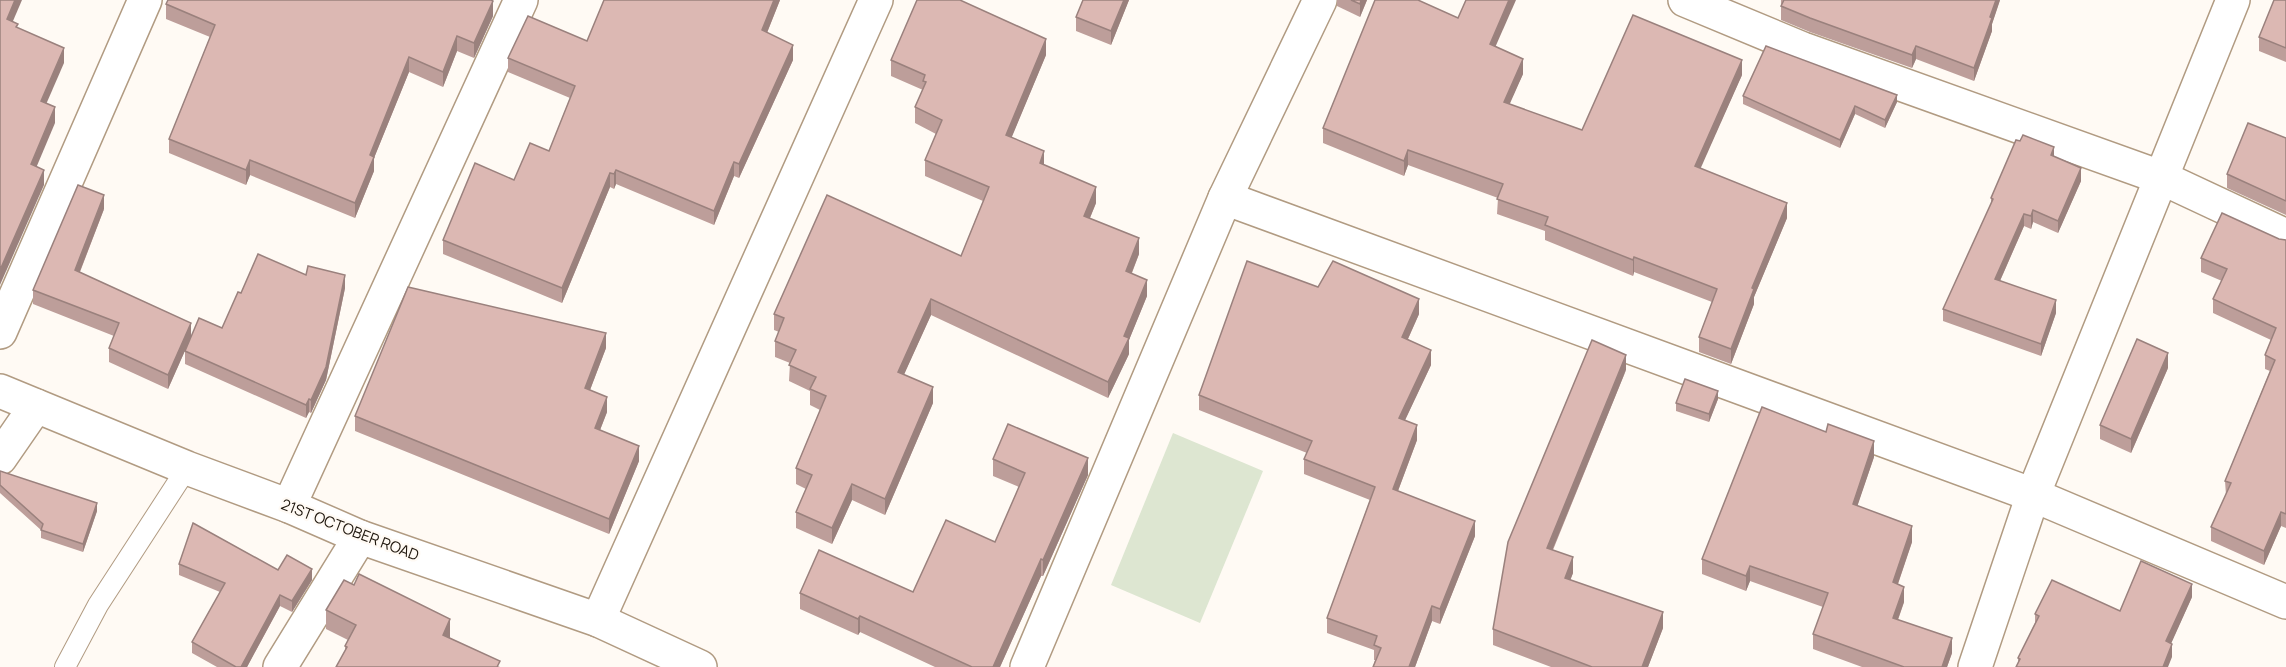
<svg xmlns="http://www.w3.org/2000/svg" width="2286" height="667" viewBox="0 0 2286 667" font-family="Manrope,sans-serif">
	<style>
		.green { fill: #dde6d1 }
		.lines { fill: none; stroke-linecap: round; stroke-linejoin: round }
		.service-casing { stroke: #b19b82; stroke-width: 22 }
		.minor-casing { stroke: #b19b82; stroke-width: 36 }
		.primary-casing { stroke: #b19b82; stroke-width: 36 }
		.service { stroke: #fff; stroke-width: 20 }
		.minor { stroke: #fff; stroke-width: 33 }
		.primary { stroke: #fff; stroke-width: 33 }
		.wall { fill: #bd9e9a }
		.shaded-wall { fill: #9a817d }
		.building { fill: #dcb8b3; stroke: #9a817d; stroke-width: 1.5 }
		.labels { text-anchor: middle; stroke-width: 4.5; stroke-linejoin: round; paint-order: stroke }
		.street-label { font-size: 15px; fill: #1e160d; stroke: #fffaf4 }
	</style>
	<rect width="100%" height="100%" fill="#fffaf4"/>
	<polygon class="green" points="1173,433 1263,471 1200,623 1111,585"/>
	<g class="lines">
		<defs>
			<polyline id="service" points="65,667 98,605 187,468"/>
			<g id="minor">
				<polyline points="1685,0 1803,49 2160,177 2286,236"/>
				<polyline points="1225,198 2033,495 2286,602"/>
				<polyline points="0,332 145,0"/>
				<polyline points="0,458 36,406"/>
				<polyline points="289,506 521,0"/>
				<polyline points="598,620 876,0"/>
				<polyline points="280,667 360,537"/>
				<polyline points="1027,667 1225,198 1320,0"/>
				<polyline points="1975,667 2033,495 2233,0"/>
			</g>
			<polyline id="primary" points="0,391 187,468 289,506 360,537 598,620 700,667"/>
		</defs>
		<use href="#service" class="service-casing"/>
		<use href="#minor" class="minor-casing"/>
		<use href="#primary" class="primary-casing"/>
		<use href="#service" class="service"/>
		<use href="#minor" class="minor"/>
		<use href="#primary" class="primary"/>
	</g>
	<g class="wall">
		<polygon points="604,0 780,0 767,33 793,60 739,178 734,176 714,225 616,184 614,189 610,187 562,303 443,254 443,240 549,151 570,98 508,72 508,58 587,41"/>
		<polygon points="1083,0 1129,0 1111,45 1076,31 1076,17"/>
		<polygon points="1337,0 1367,0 1360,17 1337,6"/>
		<polygon points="1781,0 2000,0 1992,24 1992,31 1974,81 1916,59 1912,68 1810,32 1781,20"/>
		<polygon points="2286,0 2286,62 2259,51 2259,37"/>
		<polygon points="166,4 493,16 474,58 457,51 443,87 409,72 374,158 374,171 355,218 250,175 246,185 169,153 169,139 210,37 166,19"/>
		<polygon points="1496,46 1523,74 1509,104 1582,130 1742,75 1700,168 1787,218 1754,297 1754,304 1731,364 1699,352 1699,337 1712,302 1634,272 1633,276 1545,240 1545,231 1497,214 1498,198 1408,165 1404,176 1323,143 1323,128"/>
		<polygon points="1046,55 1011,138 1044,165 1096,203 1090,218 1139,254 1132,273 1147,296 1129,340 1129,354 1108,398 931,315 904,374 933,403 885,515 852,500 832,544 796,528 796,512 806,489 796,484 796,468 820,410 810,405 810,391 789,381 790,363 775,357 775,341 779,332 774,330 774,314 961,256 983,201 925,176 925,160 936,134 915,123 915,107 923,90 891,76 891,60"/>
		<polygon points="1743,96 1897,102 1885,128 1855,114 1840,148 1743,104"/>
		<polygon points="2286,138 2286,215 2227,188 2227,174"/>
		<polygon points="2020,141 2054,156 2081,181 2058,233 2033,222 2031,229 2024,226 2000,281 2056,313 2041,356 1943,321 1943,309 1991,205 1991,198"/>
		<polygon points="104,209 80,272 191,337 168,389 109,362 109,348 114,336 33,304 33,290"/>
		<polygon points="2279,239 2286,240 2286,528 2281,526 2264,565 2211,541 2211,527 2226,495 2225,481 2270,371 2265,369 2265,355 2271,340 2213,313 2213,299 2222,281 2201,272 2201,258"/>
		<polygon points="306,275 345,288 326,380 311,413 309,412 306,418 185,364 185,351 222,328 241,293"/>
		<polygon points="1318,287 1419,314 1408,339 1431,365 1405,420 1417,440 1398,491 1475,536 1440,624 1432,621 1415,667 1373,667 1375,660 1374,660 1374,650 1327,633 1327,618 1370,500 1304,474 1304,459 1307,453 1199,410 1199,395"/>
		<polygon points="606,348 590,390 607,412 600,430 639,461 609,534 355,431 355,416"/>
		<polygon points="2168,368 2131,453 2100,439 2100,425"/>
		<polygon points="1626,370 1553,550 1573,573 1570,580 1663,628 1648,667 1551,667 1493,645 1493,629"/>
		<polygon points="1718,399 1709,422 1676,411 1676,403"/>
		<polygon points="1874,457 1857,506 1912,542 1898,584 1904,602 1898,620 1952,653 1947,667 1862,667 1813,649 1813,634 1823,607 1750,581 1746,591 1702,574 1702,559"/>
		<polygon points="993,459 1088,475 1043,576 1041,576 1000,667 935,667 860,632 858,635 800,609 800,593 913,592 995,542 1019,487 993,476"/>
		<polygon points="0,471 97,511 83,552 41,538 41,530 0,493"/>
		<polygon points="179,564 278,570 312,580 292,612 280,606 247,667 217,667 192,653 192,642 220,592 179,575"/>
		<polygon points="2192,597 2171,643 2172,657 2018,663 2018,658 2035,623 2035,614 2120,611"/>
		<polygon points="326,610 450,638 500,667 345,651 345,646 348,640 326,629"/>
	</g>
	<g class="shaded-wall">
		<polygon points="15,0 22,0 7,35 7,19"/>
		<polygon points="774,0 780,0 762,45 762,30"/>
		<polygon points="1124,0 1129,0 1111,45 1111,31"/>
		<polygon points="1361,0 1367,0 1360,17 1360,4"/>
		<polygon points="1509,0 1516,0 1490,59 1490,44"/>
		<polygon points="1996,0 2000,0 1992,24 1992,31 1974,81 1974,68"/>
		<polygon points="493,1 493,16 474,58 474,43"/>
		<polygon points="457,36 457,51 443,87 443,72"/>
		<polygon points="1046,39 1046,55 1006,151 1006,135"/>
		<polygon points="793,45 793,60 739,178 739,164"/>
		<polygon points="1916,46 1916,59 1912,68 1912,55"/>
		<polygon points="64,48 64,63 41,116 41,101"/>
		<polygon points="409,57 409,72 374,158 374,171 355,218 355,203 370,155"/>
		<polygon points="1523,59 1523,74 1504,117 1504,102"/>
		<polygon points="1742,60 1742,75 1695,181 1695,166"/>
		<polygon points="1897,95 1897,102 1885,128 1885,120"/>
		<polygon points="1855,106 1855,114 1840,148 1840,140"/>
		<polygon points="55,107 55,123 31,180 31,164"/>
		<polygon points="2054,147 2054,159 2051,155"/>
		<polygon points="1408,150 1408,165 1404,176 1404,161"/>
		<polygon points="1044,151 1044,168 1040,163"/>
		<polygon points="250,160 250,175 246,185 246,170"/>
		<polygon points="734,162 734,176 714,225 714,211"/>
		<polygon points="2081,168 2081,181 2058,233 2058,221"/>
		<polygon points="44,170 44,185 0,285 0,270"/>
		<polygon points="616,170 616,184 614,189 614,174"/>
		<polygon points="610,173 610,187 562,303 562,288"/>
		<polygon points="1096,187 1096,203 1084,232 1084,216"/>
		<polygon points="104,195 104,209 75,284 75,270"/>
		<polygon points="1787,203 1787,218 1754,297 1754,304 1731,364 1731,349 1752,288"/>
		<polygon points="2033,210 2033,222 2031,229 2031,216"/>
		<polygon points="2024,214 2024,226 1995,292 1995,279"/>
		<polygon points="1139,238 1139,254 1126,287 1126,271"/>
		<polygon points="1634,257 1634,272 1633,276 1633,260"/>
		<polygon points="345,275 345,288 326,380 311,413 311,400"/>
		<polygon points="1147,280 1147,296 1129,340 1129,354 1108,398 1108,382 1124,336"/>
		<polygon points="931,299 931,315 898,388 898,372"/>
		<polygon points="1419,299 1419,314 1402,352 1402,337"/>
		<polygon points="2056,300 2056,313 2041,356 2041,344"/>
		<polygon points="191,323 191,337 168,389 168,375"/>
		<polygon points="606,333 606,348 585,403 585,388"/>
		<polygon points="1431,350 1431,365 1399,433 1399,418"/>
		<polygon points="2168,353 2168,368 2131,453 2131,439"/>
		<polygon points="1626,355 1626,370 1547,563 1547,548"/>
		<polygon points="933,387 933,403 885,515 885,499"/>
		<polygon points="1718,391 1718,399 1709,422 1709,414"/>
		<polygon points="607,397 607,412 595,443 595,428"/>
		<polygon points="309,399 309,412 306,418 306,405"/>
		<polygon points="1417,425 1417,440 1393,504 1393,489"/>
		<polygon points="1874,441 1874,457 1853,519 1853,504"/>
		<polygon points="639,446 639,461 609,534 609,519"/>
		<polygon points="1088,458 1088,475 1043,576 1043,560"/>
		<polygon points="852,484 852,500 832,544 832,528"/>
		<polygon points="97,503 97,511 83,552 83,544"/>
		<polygon points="2281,512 2281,526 2264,565 2264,551"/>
		<polygon points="1475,521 1475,536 1440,624 1440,609"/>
		<polygon points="1912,526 1912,542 1893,598 1893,582"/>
		<polygon points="1573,557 1573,573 1565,594 1565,578"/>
		<polygon points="1041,559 1041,576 1000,667 993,667"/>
		<polygon points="1750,566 1750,581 1746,591 1746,576"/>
		<polygon points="312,569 312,580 292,612 292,601"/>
		<polygon points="2192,584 2192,597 2166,655 2166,641"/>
		<polygon points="1904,587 1904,602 1893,633 1893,618"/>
		<polygon points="280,595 280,606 247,667 241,667"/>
		<polygon points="1432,606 1432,621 1415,667 1409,667"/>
		<polygon points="1663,612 1663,628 1648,667 1642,667"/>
		<polygon points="860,616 860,632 858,635 858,619"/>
		<polygon points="450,619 450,638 443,653 443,635"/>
		<polygon points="1952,638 1952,653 1947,667 1942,667"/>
		<polygon points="2172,644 2172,657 2168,667 2163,667"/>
	</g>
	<g class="building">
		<polygon points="0,0 15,0 7,19 18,24 16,27 64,48 41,101 55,107 31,164 44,170 0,270"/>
		<polygon points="168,0 491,0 493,1 474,43 457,36 443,72 409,57 370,155 374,157 355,203 250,160 246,170 169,139 215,25 166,4"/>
		<polygon points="604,0 774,0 762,30 793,45 739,164 734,162 714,211 616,170 614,174 610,173 562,288 443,240 475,163 514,180 530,143 549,151 575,86 508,58 528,16 587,41"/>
		<polygon points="917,0 960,0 1046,39 1006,135 1044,151 1040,163 1096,187 1084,216 1139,238 1126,271 1147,280 1124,336 1129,338 1108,382 931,299 898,372 933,387 885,499 852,484 832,528 796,512 812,475 796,468 826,396 810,389 816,377 789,365 796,350 775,341 784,318 774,314 827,195 961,256 989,187 925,160 942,120 915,107 926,82 923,81 925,75 891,60"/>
		<polygon points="1083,0 1124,0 1111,31 1076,17"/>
		<polygon points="1351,0 1361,0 1360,4"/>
		<polygon points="1375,0 1418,0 1458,18 1466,0 1509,0 1490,44 1523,59 1504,102 1582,130 1633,15 1742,60 1695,166 1787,203 1752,288 1754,289 1731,349 1699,337 1717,289 1634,257 1633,260 1545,225 1548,217 1497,199 1503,184 1408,150 1404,161 1323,128"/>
		<polygon points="1784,0 1996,0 1990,17 1992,18 1974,68 1916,46 1912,55 1810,18 1781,6"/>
		<polygon points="2274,0 2286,0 2286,48 2259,37"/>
		<polygon points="1766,46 1897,95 1885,120 1855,106 1840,140 1743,96"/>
		<polygon points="2248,123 2286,138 2286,201 2227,174"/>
		<polygon points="2023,135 2054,147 2051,155 2081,168 2058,221 2033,210 2031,216 2024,214 1995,279 2056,300 2041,344 1943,309 1993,199 1991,198 2016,140 2020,141"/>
		<polygon points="78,185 104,195 75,270 191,323 168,375 109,348 119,323 33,290"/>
		<polygon points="2222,213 2279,239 2286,240 2286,514 2281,512 2264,551 2211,527 2231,483 2225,481 2275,360 2265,355 2276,328 2213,299 2227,269 2201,258"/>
		<polygon points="258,254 306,275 308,266 345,275 326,367 311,400 309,399 306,405 185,351 199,318 222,328 238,292 241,293"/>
		<polygon points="1247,261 1318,287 1333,261 1419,299 1402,337 1431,350 1399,418 1417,425 1393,489 1475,521 1440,609 1432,606 1409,667 1373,667 1381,648 1374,645 1377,636 1327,618 1375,487 1304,459 1312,441 1199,395"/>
		<polygon points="408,287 606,333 585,388 607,397 595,428 639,446 609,519 355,416"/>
		<polygon points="2137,339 2168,353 2131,439 2100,425"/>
		<polygon points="1592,340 1626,355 1547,548 1573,557 1565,578 1663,612 1642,667 1592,667 1493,629 1508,542"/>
		<polygon points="1685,379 1718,391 1709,414 1676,403"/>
		<polygon points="1762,407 1826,432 1828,424 1874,441 1853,504 1912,526 1893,582 1904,587 1893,618 1952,638 1942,667 1904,667 1813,634 1828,593 1750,566 1746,576 1702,559"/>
		<polygon points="1008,424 1088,458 1043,560 1041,559 993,667 972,667 860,616 858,619 800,593 819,550 913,592 946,520 995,542 1025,473 993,459"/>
		<polygon points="0,471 97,503 83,544 41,530 43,524 0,485"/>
		<polygon points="193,523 278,570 287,555 312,569 292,601 280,595 241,667 236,667 192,642 225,583 179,564"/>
		<polygon points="2141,561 2192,584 2166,641 2172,644 2163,667 2016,667 2020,659 2018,658 2039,616 2035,614 2052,580 2120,611"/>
		<polygon points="359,574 450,619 443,635 500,661 497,667 336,667 347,647 345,646 356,625 326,610 344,580 354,585"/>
	</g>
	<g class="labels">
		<g class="street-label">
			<text transform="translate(350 530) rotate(21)" y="5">21ST OCTOBER ROAD</text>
		</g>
	</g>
</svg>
